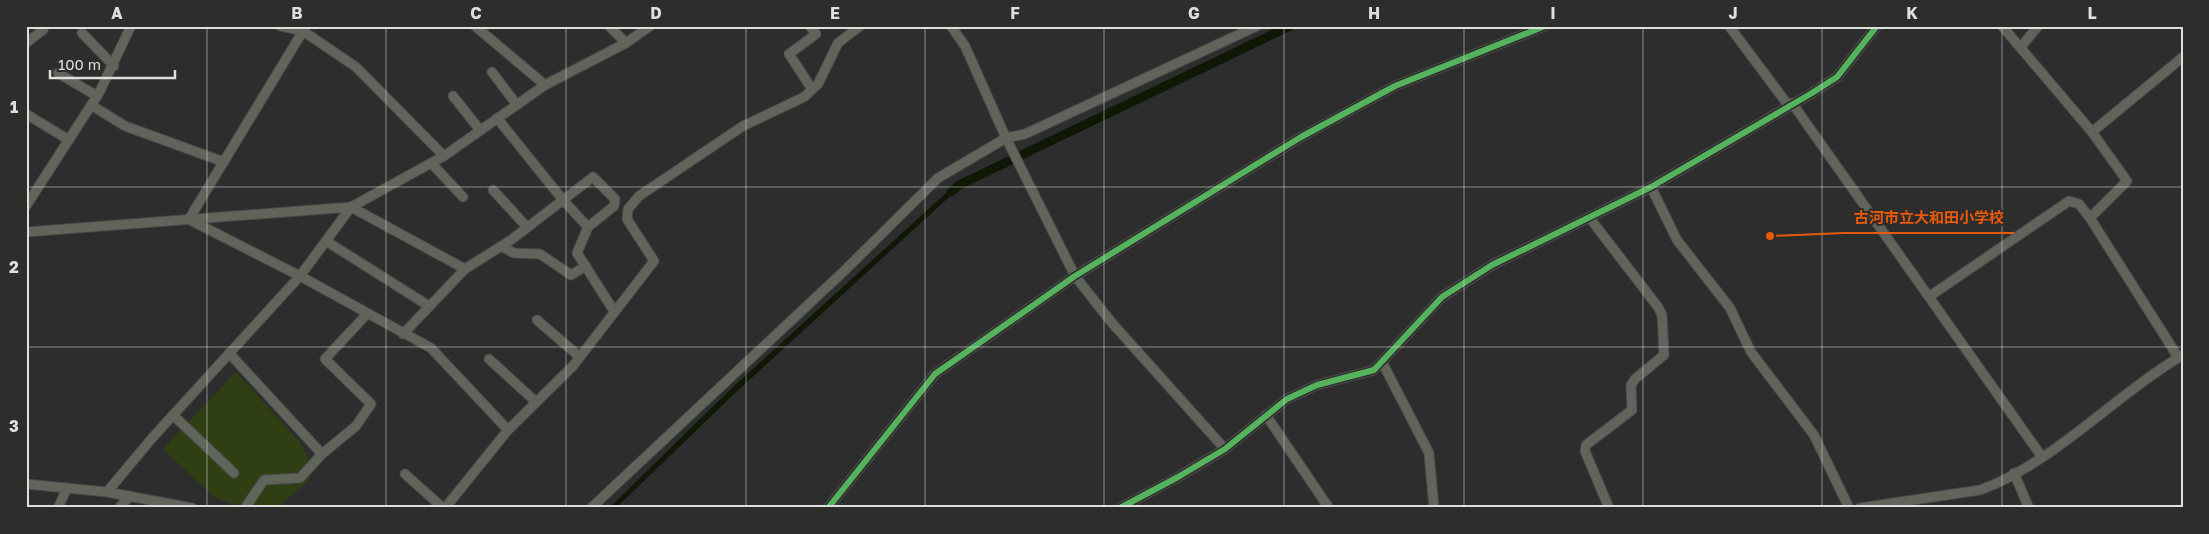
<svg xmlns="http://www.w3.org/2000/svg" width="2209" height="534" viewBox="0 0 2209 534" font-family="'Golos Text','Noto Sans JP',sans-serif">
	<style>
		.green { fill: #303f13 }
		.water { fill: #0f1705 }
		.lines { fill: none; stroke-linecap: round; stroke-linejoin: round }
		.canal { stroke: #0f1705; stroke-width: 9 }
		.minor-casing { stroke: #494949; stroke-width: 11 }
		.minor { stroke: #60645a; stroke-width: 9 }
		.cycleway-casing { stroke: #2d2e2c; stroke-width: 9 }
		.cycleway { stroke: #56b35d; stroke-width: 6 }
		.grid { fill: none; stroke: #dedfde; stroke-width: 1; stroke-opacity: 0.55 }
		.leader { fill: none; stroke: #e8590c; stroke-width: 2 }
		.callout-dot { fill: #e8590c; stroke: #2d2e2c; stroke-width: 2 }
		.callout-label { font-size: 15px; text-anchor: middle; font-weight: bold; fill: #e8590c; stroke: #2d2e2c; stroke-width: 4; stroke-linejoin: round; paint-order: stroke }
		.neatline { fill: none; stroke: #dedfde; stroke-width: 2 }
		.grid-label { font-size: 16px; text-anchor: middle; font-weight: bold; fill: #dedfde }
	</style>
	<rect width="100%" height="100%" fill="#2d2d2d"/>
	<polygon class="green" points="236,372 300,442 309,460 310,479 277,508 244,508 214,497 163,449"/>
	<polygon class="water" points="957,183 960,187 735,393 616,508 609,508 732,388"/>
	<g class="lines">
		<polyline class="canal" points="951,192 959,185 1290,26"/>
		<defs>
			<g id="minor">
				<polyline points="280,26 303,31 356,67 444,156"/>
				<polyline points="475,26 545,85"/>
				<polyline points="609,26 626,43"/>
				<polyline points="810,26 816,34 789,54 812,89"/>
				<polyline points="951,26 965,46 1006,138 1075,276 1112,323 1225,449"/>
				<polyline points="1729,26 1788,105"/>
				<polyline points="2002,26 2092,132 2127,181 2090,218"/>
				<polyline points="82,33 114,66"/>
				<polyline points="26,43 43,30 41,26"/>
				<polyline points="2021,47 2038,26"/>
				<polyline points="492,72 517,105"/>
				<polyline points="58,73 97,96"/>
				<polyline points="453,96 480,130"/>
				<polyline points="1792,103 2042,457"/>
				<polyline points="91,105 125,126 224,162"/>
				<polyline points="26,114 69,140"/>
				<polyline points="497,118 563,200 588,227"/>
				<polyline points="2092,132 2183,57"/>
				<polyline points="431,163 463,197"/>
				<polyline points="1651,187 1677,240 1730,308 1751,352 1814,435 1849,508"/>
				<polyline points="493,190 527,227"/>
				<polyline points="26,206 99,93 131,26"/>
				<polyline points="351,207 465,269"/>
				<polyline points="1589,217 1658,307 1662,315 1664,355 1635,379 1631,385 1632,410 1586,445 1585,451 1609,508"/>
				<polyline points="189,219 306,26"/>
				<polyline points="190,220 300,276 431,348 508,430"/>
				<polyline points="26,232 351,207 444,156 545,85 626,43 650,26"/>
				<polyline points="326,241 429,306"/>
				<polyline points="501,246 514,253 540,254 571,275 586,266"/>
				<polyline points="1930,296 2069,201 2079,204 2090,218 2178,357"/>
				<polyline points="537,320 580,357"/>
				<polyline points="403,334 465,269 511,240 593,177 615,199 614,206 588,227 577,253 614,311"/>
				<polyline points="229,353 322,454"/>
				<polyline points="489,359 536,402"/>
				<polyline points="1382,362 1429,453 1434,508"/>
				<polyline points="173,415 234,473"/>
				<polyline points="1266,415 1329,508"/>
				<polyline points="2014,473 2029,508"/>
				<polyline points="405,474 443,508"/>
				<polyline points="26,484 107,492 192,508"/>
				<polyline points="107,492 153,437 300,276 351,207"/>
				<polyline points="58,508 67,488"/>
				<polyline points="119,508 130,496"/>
				<polyline points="245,508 264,480 300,478 322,454 356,426 371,404 325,359 367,314"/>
				<polyline points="445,508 508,430 573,366 654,261 627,219 628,209 639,196 743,126 804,97 818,84 838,43 860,26"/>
				<polyline points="591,508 843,272 938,178 1006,138 1025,134 1257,26"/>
				<polyline points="828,508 935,374 1075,276 1301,137 1395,86 1545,26"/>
				<polyline points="1120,508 1178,477 1225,449 1287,399 1317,385 1374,370 1442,297 1492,265 1651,187 1812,93 1837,77 1877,26"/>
				<path d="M1860 508 1980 490C2053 464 2116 394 2183 355"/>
			</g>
		</defs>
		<use href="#minor" class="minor-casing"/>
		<use href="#minor" class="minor"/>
		<defs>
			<g id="cycleway">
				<polyline points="828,508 935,374 1075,276 1301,137 1395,86 1545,26"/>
				<polyline points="1120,508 1178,477 1225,449 1287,399 1317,385 1374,370 1442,297 1492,265 1651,187 1812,93 1837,77 1877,26"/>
			</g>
		</defs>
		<use href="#cycleway" class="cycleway-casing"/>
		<use href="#cycleway" class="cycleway"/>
	</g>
	<path class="grid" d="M207 26V508M386 26V508M566 26V508M746 26V508M925 26V508M1104 26V508M1284 26V508M1464 26V508M1643 26V508M1822 26V508M2002 26V508M26 187H2183M26 347H2183"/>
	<path class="leader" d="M1770 236L1844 233H2014"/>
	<circle class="callout-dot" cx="1770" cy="236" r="5"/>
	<g class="callout-label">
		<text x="1929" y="223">古河市立大和田小学校</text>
	</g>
	<rect width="2209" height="534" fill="none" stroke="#2d2e2c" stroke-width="55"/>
	<path d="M50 70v8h125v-8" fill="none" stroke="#dedfde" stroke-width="2.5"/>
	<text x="58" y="70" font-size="15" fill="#dedfde" stroke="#2d2e2c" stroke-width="4" paint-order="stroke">100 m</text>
	<rect x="28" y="28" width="2154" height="478" class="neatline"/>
	<g class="grid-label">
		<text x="117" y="19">A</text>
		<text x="297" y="19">B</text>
		<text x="476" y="19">C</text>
		<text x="656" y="19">D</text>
		<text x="835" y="19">E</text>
		<text x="1015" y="19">F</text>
		<text x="1194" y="19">G</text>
		<text x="1374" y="19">H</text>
		<text x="1553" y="19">I</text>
		<text x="1733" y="19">J</text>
		<text x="1912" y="19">K</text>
		<text x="2092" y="19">L</text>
		<text x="14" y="113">1</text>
		<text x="14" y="273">2</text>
		<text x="14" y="432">3</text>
	</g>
</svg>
